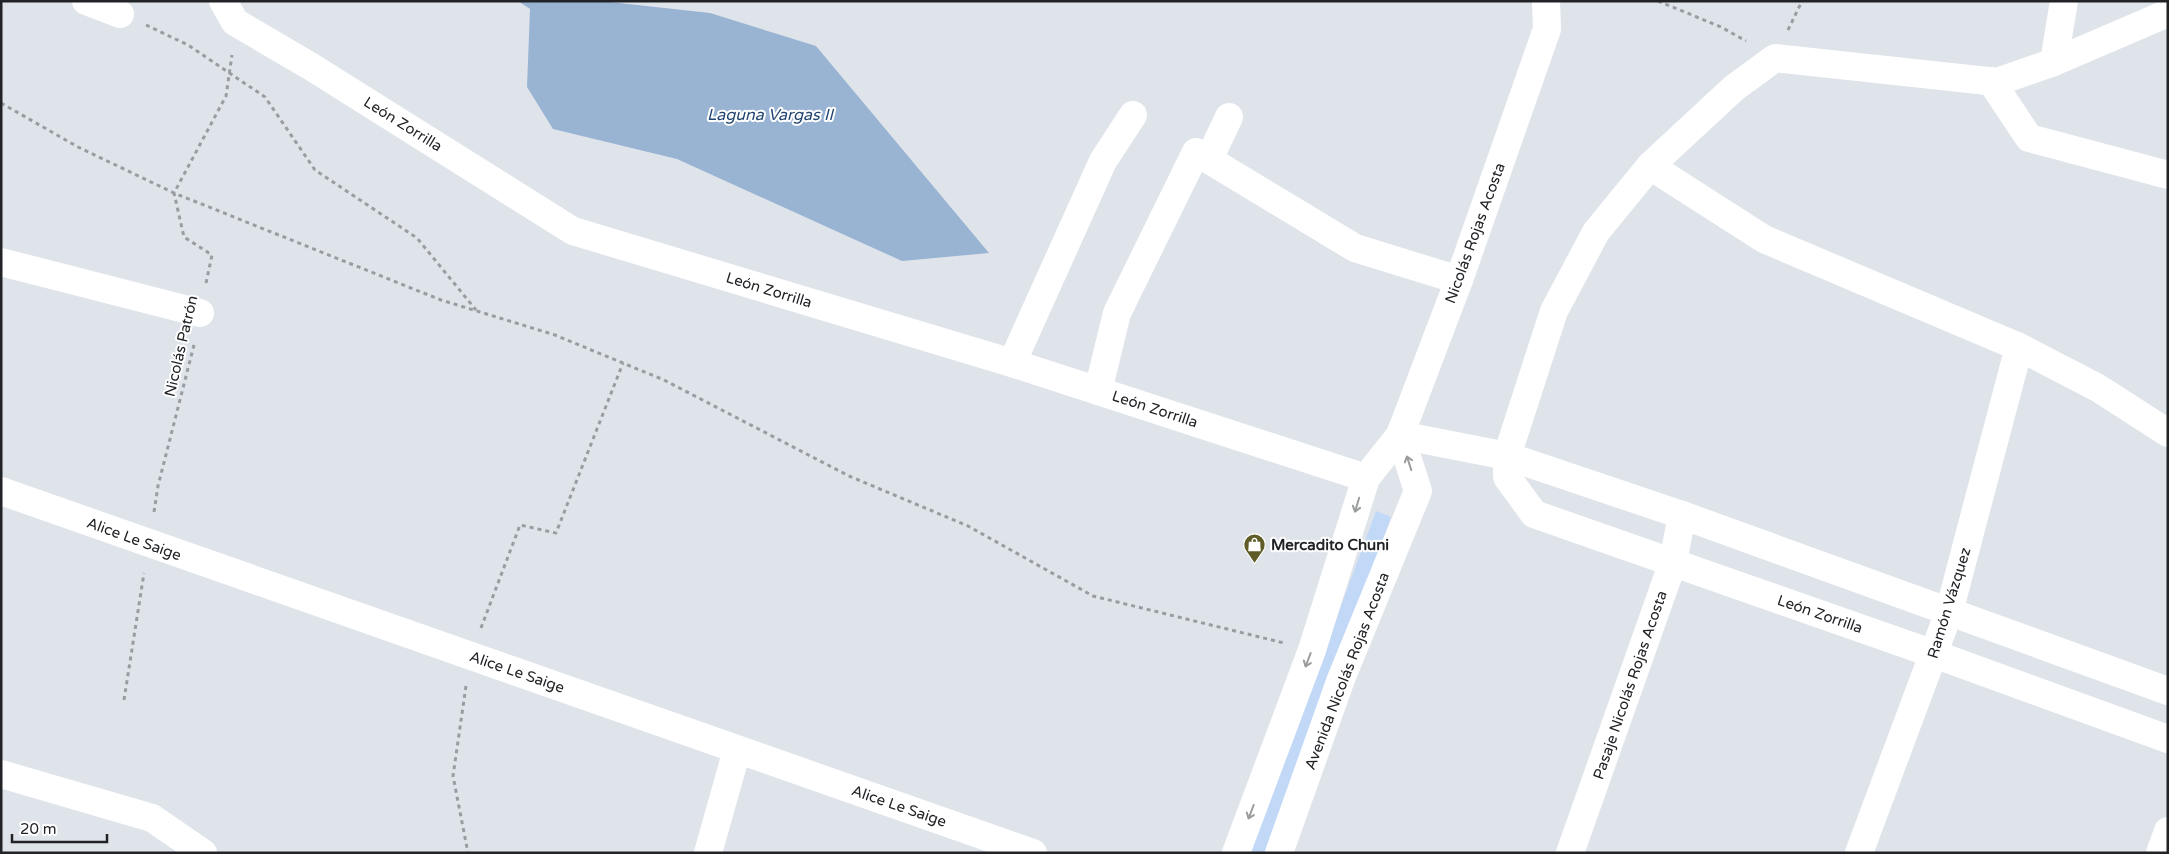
<svg xmlns="http://www.w3.org/2000/svg" width="2169" height="854" viewBox="0 0 2169 854" font-family="'Varela Round',sans-serif">
	<style>
		.green { fill: #c1d8f7 }
		.water { fill: #99b3d3 }
		.lines { fill: none; stroke-linecap: round; stroke-linejoin: round }
		.path { stroke: #999da2; stroke-width: 3; stroke-dasharray: 4 4; stroke-linecap: butt }
		.minor { stroke: #fff; stroke-width: 28 }
		.major { stroke: #fff; stroke-width: 28 }
		.oneway { stroke: #9b9c9d }
		.labels { text-anchor: middle; stroke-width: 4; stroke-linejoin: round; paint-order: stroke }
		.street-label { font-size: 15px; fill: #212326; stroke: #fff }
		.poi-label { font-size: 15px; font-weight: bold; fill: #212326; stroke: #fff; text-anchor: start }
		.water-label { font-size: 16px; font-style: italic; fill: #204570; stroke: #fff }
	</style>
	<rect width="100%" height="100%" fill="#dfe4eb"/>
	<polygon class="green" points="1376,511 1391,517 1267,853 1250,853"/>
	<polygon class="water" points="518,1 601,1 710,13 816,46 989,253 902,261 677,159 553,129 527,87 530,9"/>
	<g class="lines">
		<g class="path">
			<polyline points="1658,1 1721,27 1746,41"/>
			<polyline points="146,25 188,45 265,97 315,170 417,238 476,310"/>
			<polyline points="1788,30 1802,1"/>
			<polyline points="1,103 78,147 174,193 441,300 555,335 664,380 849,476 968,526 1093,596 1284,643"/>
			<polyline points="206,283 212,255 184,237 174,193 226,96 232,55"/>
			<polyline points="154,512 158,486 195,341"/>
			<polyline points="481,628 520,525 556,533 623,363"/>
			<polyline points="466,686 453,776 468,853"/>
			<polyline points="124,700 144,573"/>
		</g>
		<g class="minor">
			<polyline points="86,1 120,14"/>
			<polyline points="223,1 235,22 310,66 573,231 1012,363 1366,478"/>
			<polyline points="1546,1 1547,29 1459,280 1400,435 1507,456 1682,515 2168,691"/>
			<polyline points="2168,13 2054,62 1997,82 1775,58 1734,88 1650,166 1596,232 1554,311 1507,456 1507,477 1534,514 1934,654 2168,739"/>
			<polyline points="2054,62 2064,1"/>
			<polyline points="1991,81 2029,138 2168,175"/>
			<polyline points="1209,159 1229,117"/>
			<polyline points="1650,166 1764,239 2019,347 2098,388 2168,433"/>
			<polyline points="1,262 200,313"/>
			<polyline points="1012,363 1103,161 1133,115"/>
			<polyline points="1098,391 1117,313 1196,152 1355,248 1459,280"/>
			<polyline points="1,491 1033,853"/>
			<polyline points="1,774 152,818 203,853"/>
			<polyline points="708,853 737,750"/>
			<polyline points="1570,853 1673,562 1682,515"/>
			<polyline points="1859,853 1949,612 2019,347"/>
			<polyline points="2160,853 2168,831"/>
		</g>
		<g class="major">
			<polyline points="1236,853 1312,650 1366,478 1400,435"/>
			<polyline points="1279,853 1341,679 1418,491 1400,435"/>
		</g>
	</g>
	<defs><path id="oneway-shaft" d="M-6 0H5M1.5-3L5.5 0L1.5 3" fill="none" stroke-width="1.6" stroke-linecap="round" stroke-linejoin="round" transform="scale(1.25)"/></defs>
	<g class="oneway">
		<use href="#oneway-shaft" transform="translate(1409 463) rotate(-108)"/>
		<use href="#oneway-shaft" transform="translate(1357 505) rotate(107)"/>
		<use href="#oneway-shaft" transform="translate(1308 660) rotate(111)"/>
		<use href="#oneway-shaft" transform="translate(1251 812) rotate(111)"/>
	</g>
	<defs>
		<symbol id="shop-pin" viewBox="-11 -11 22 30"><path d="M0 17L-7.5 6A9.5 9.5 0 1 1 7.5 6Z" fill="#605c28" stroke="#fff"/><path d="M-5-2.5h2.3a2.7 3.5 0 0 1 5.4 0H5L5.5 6h-11ZM-1.5-2.5h3a1.5 2.3 0 0 0-3 0Z" fill="#fff"/></symbol>
	</defs>
	<g fill-rule="evenodd">
		<use href="#shop-pin" x="1242" y="532" width="25" height="34"/>
	</g>
	<g class="labels">
		<g class="street-label">
			<text transform="translate(403 124) rotate(32)" y="5">León Zorrilla</text>
			<text transform="translate(1475 233) rotate(-70)" y="5">Nicolás Rojas Acosta</text>
			<text transform="translate(769 290) rotate(17)" y="5">León Zorrilla</text>
			<text transform="translate(181 346) rotate(-77)" y="5">Nicolás Patrón</text>
			<text transform="translate(1155 409) rotate(18)" y="5">León Zorrilla</text>
			<text transform="translate(134 539) rotate(20)" y="5">Alice Le Saige</text>
			<text transform="translate(1949 603) rotate(-73)" y="5">Ramón Vázquez</text>
			<text transform="translate(1820 614) rotate(19)" y="5">León Zorrilla</text>
			<text transform="translate(1347 671) rotate(-69)" y="5">Avenida Nicolás Rojas Acosta</text>
			<text transform="translate(517 672) rotate(19)" y="5">Alice Le Saige</text>
			<text transform="translate(1630 685) rotate(-71)" y="5">Pasaje Nicolás Rojas Acosta</text>
			<text transform="translate(899 806) rotate(19)" y="5">Alice Le Saige</text>
		</g>
		<g class="poi-label">
			<text x="1271" y="550">Mercadito Chuni</text>
		</g>
		<g class="water-label">
			<text x="770" y="120">Laguna Vargas II</text>
		</g>
	</g>
	<rect width="2169" height="854" fill="none" stroke="#212326" stroke-width="5"/>
	<path d="M12 834v8h95v-8" fill="none" stroke="#212326" stroke-width="2.5"/>
	<text x="20" y="834" font-size="15" fill="#212326" stroke="#ffffff" stroke-width="4" paint-order="stroke">20 m</text>
</svg>
